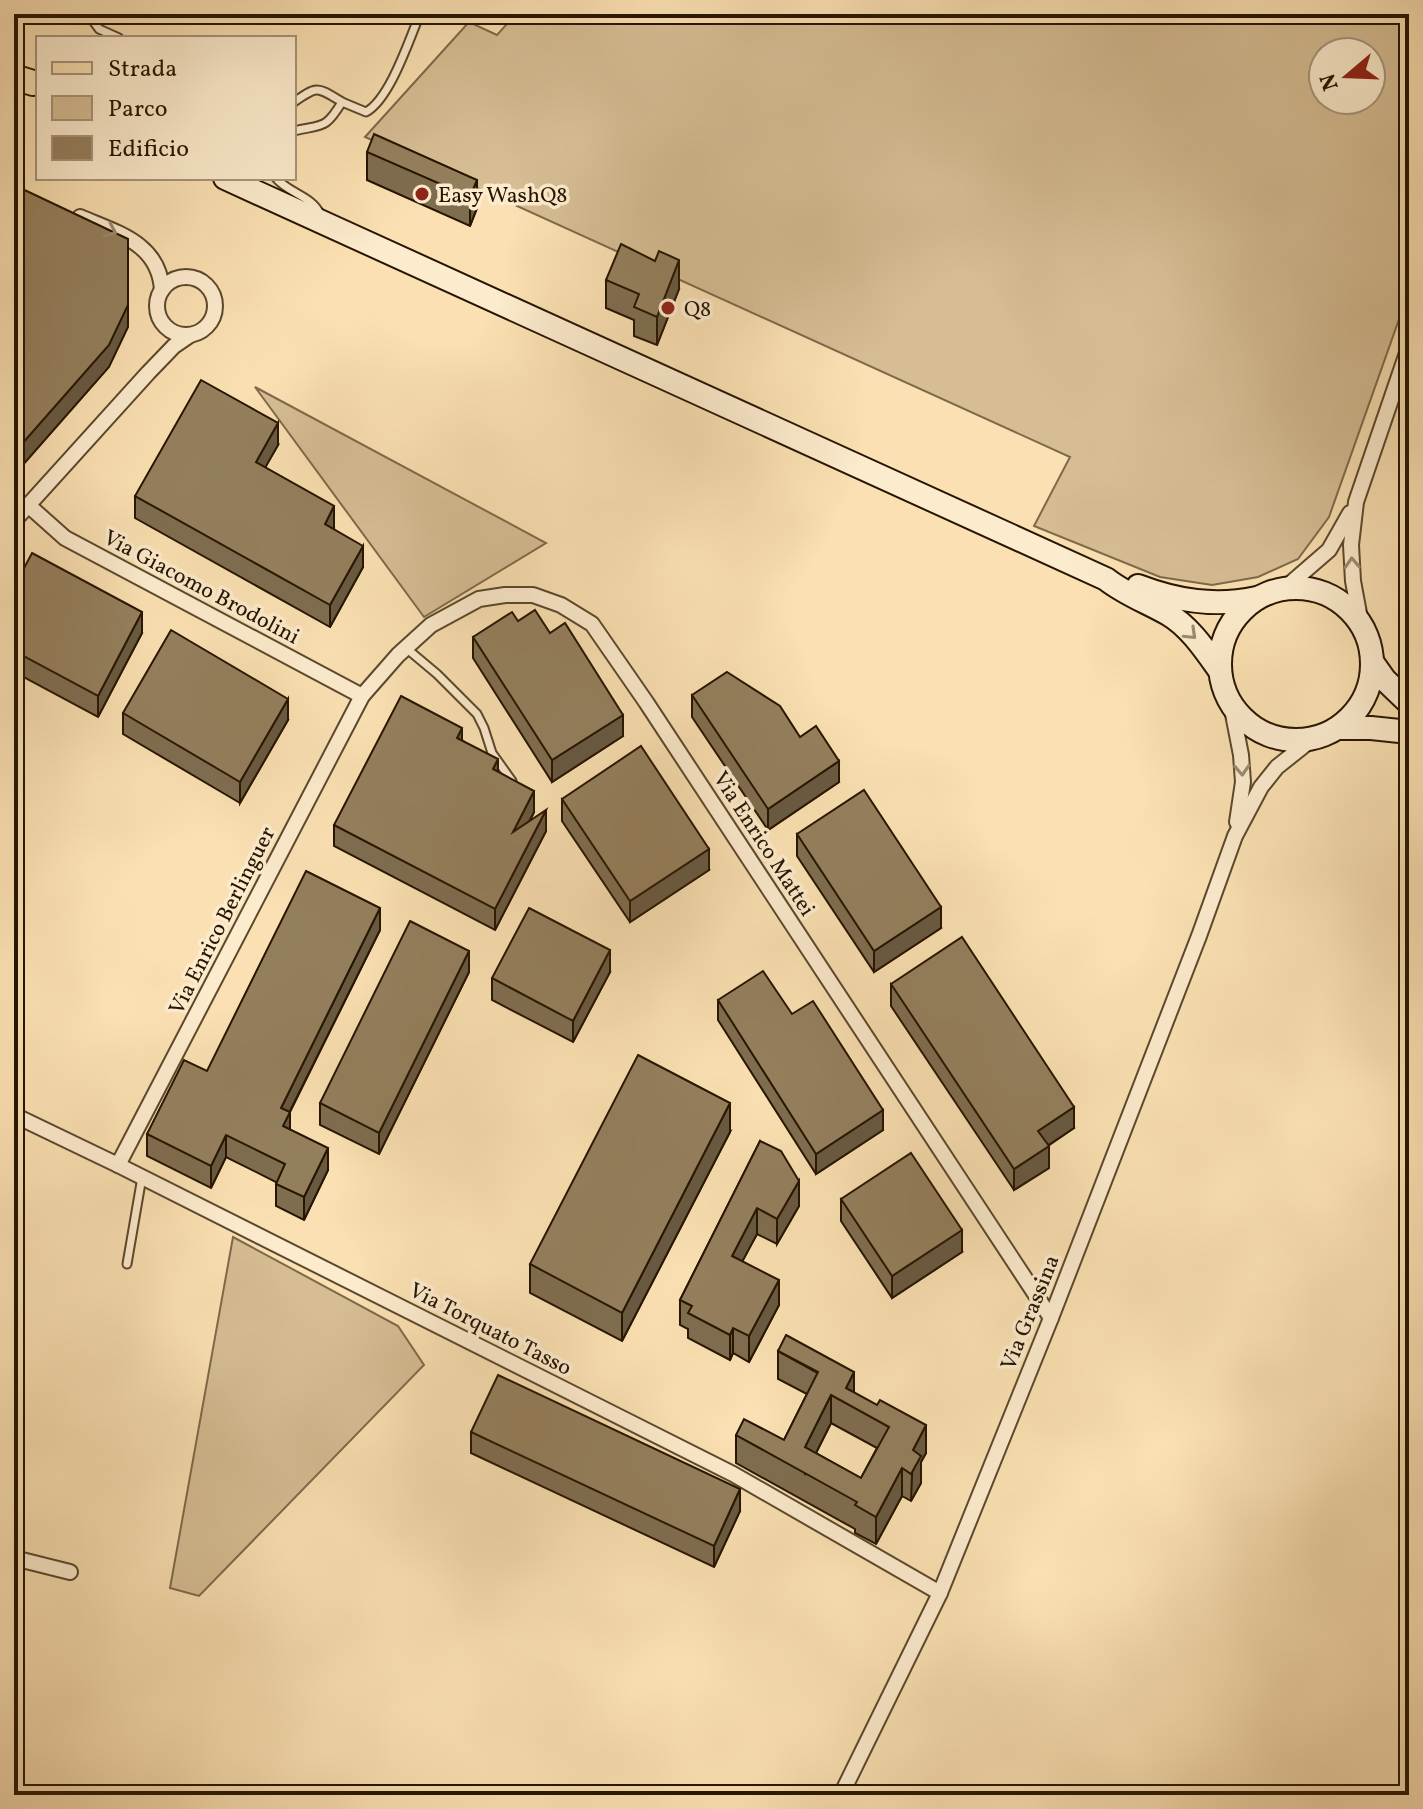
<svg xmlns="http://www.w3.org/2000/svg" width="1423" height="1809" viewBox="0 0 1423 1809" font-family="Vollkorn,serif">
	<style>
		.green { fill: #d6bd94; stroke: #7e694a; stroke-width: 2; fill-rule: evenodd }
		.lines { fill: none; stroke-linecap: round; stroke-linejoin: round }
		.lane-casing { stroke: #5b482c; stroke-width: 11 }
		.street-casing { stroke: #5b482c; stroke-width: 18 }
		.secondary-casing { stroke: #261500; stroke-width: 26 }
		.primary-casing { stroke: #261500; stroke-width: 28 }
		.lane { stroke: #fcebcd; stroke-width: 7 }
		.street { stroke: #fcebcd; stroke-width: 14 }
		.secondary { stroke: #fcebcd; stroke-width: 22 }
		.primary { stroke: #fae0b2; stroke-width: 24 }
		.wall { fill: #7f6d50; stroke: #261500; stroke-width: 2; fill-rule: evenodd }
		.shaded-wall { fill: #685941; stroke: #261500; stroke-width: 2 }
		.building { fill: #947f5d; stroke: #261500; stroke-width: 2; fill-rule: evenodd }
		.oneway { stroke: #9c8b71 }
		.poi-dot { fill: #8f2418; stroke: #fcebcd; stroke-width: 3 }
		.labels { text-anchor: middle; stroke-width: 7; stroke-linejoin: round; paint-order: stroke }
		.poi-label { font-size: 22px; fill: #261500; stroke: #fcebcd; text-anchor: start }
		.street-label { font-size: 22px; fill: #261500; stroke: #fcebcd }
	</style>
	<rect width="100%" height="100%" fill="#fae0b2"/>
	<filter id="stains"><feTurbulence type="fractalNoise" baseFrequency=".0025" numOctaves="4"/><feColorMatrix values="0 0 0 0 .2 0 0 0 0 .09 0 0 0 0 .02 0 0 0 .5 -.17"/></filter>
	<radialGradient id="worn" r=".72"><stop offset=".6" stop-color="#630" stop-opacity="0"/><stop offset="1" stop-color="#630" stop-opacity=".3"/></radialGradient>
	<g class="green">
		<path d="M516 14H1409V291L1329 517 1298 559 1258 577 1212 585 1160 577 1034 526 1070 457 365 137 469 22 497 35ZM1323 52H1371V100H1323Z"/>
		<polygon points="255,387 546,543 424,617"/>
		<polygon points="233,1237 398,1326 424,1365 199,1596 170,1588"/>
	</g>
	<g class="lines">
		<defs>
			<g id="lane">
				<polyline points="88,14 99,29 119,38"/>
				<path d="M294 102C318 85 317 87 342 102"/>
				<path d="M294 131C323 124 325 130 342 102L366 112C390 99 409 40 420 14"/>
				<path d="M276 178C288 193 312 196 320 214"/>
				<polyline points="406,648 437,674 477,714 484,728 492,753 512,781"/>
				<polyline points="127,1264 142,1177"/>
			</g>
			<g id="street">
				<path d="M80 217C117 233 159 243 162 290"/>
				<circle cx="186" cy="306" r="29"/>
				<polyline points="28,505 65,538 362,696"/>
				<polyline points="14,521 148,373 174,346 190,335"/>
				<polyline points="1284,589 1329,550 1350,513"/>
				<polyline points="1361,624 1353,581 1351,545 1356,502 1409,347"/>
				<polyline points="1231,704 1241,755 1243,782 1237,822"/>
				<polyline points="14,1115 118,1165 733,1474 940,1593"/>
				<polyline points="118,1165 362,696 398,655 431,625 479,599 505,595 533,595 561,605 592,624 646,702 1051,1318"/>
				<polyline points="14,1558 70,1572"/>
				<polyline points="841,1795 940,1593 1051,1318 1199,936 1235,836 1261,787 1277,767 1311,740"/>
			</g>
			<g id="secondary">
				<path d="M225 178 1106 579C1125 594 1147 602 1168 614 1190 627 1205 650 1220 671"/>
				<path d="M1138 586C1177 601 1215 607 1257 598"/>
				<circle cx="1296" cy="664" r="76"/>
				<polyline points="1373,663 1385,680 1409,703"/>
				<polyline points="1340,728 1371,728 1409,732"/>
			</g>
			<polyline id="primary" points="14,77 33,83"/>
		</defs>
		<use href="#lane" class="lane-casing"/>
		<use href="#street" class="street-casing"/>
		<use href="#secondary" class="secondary-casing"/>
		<use href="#primary" class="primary-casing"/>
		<use href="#lane" class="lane"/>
		<use href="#street" class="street"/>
		<use href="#secondary" class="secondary"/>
		<use href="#primary" class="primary"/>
	</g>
	<g class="wall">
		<polygon points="367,152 477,180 477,208 470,226 367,180"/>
		<polygon points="606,280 679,289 657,345 634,336 634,320 606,308"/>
		<polygon points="278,445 265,467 334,528 333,529 363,567 330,627 135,518 135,496"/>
		<polygon points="14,587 142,633 98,717 14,672"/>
		<polygon points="518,621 550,633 623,736 552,782 473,658 473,637"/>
		<polygon points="692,695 800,737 839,782 768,830 692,717"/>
		<polygon points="123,713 288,720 240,803 123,734"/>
		<polygon points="462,740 498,772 534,812 530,821 546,831 495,930 334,846 334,825"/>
		<polygon points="562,799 709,870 630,922 562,821"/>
		<polygon points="797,834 941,928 874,972 797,856"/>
		<polygon points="380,930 290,1112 290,1130 328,1170 304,1220 276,1206 276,1182 226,1157 211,1188 147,1156 147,1134 207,1071"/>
		<polygon points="469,972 379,1154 320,1125 320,1103"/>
		<polygon points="610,972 573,1042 492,1000 492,978"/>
		<polygon points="891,984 1074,1128 1048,1146 1049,1168 1014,1190 891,1006"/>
		<polygon points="718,1000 792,1014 883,1130 816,1174 718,1020"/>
		<polygon points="730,1132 622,1341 530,1293 530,1264"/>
		<polygon points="760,1141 799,1206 777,1244 757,1234 742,1261 779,1305 749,1362 733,1353 730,1360 688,1338 688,1329 680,1325 680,1300"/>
		<polygon points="841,1199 962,1252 892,1298 841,1221"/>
		<path d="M778 1351 854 1393 926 1453 921 1462V1483L911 1501 902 1496 876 1544 855 1533V1529L736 1463V1435L784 1440 807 1394 778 1379ZM831 1423 877 1448 861 1478 816 1453Z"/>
		<polygon points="471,1432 740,1511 714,1567 471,1453"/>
	</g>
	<g class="shaded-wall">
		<polygon points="477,180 477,208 470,226 470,197"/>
		<polygon points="679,260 679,289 657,345 657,317"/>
		<polygon points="128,305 128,327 109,367 14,475 14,453"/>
		<polygon points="278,423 278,445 256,484 256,462"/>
		<polygon points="334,506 334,528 325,546 325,524"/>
		<polygon points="363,546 363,567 330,627 330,605"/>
		<polygon points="142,612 142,633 98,717 98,696"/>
		<polygon points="288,699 288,720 240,803 240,782"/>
		<polygon points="623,715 623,736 552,782 552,760"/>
		<polygon points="462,728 462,749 457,738"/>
		<polygon points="498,759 498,780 493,769"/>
		<polygon points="839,761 839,782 768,830 768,809"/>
		<polygon points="534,791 534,812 513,854 513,832"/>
		<polygon points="546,810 546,831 495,930 495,909"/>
		<polygon points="709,849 709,870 630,922 630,901"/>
		<polygon points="941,907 941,928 874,972 874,951"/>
		<polygon points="380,908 380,930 285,1121 290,1112 290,1135 283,1149 281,1108"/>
		<polygon points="610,950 610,972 573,1042 573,1021"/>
		<polygon points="469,951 469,972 379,1154 379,1133"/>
		<polygon points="730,1103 730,1132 622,1341 622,1313"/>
		<polygon points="1074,1107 1074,1128 1038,1152 1038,1131"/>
		<polygon points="883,1110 883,1130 816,1174 816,1154"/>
		<polygon points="226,1135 226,1157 211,1188 211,1166"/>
		<polygon points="1049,1146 1049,1168 1014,1190 1014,1169"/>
		<polygon points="328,1148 328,1170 304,1220 304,1197"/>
		<polygon points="799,1181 799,1206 777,1244 777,1219"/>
		<polygon points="757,1208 757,1234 732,1281 732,1256"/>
		<polygon points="962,1230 962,1252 892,1298 892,1276"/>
		<polygon points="779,1280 779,1305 749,1362 749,1336"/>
		<polygon points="733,1328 733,1353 730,1360 730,1335"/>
		<polygon points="854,1372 854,1399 846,1388"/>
		<polygon points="831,1395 831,1423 805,1475 805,1447"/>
		<polygon points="926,1425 926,1453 921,1462 921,1483 911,1501 913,1450"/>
		<polygon points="902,1468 902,1496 876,1544 876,1517"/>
		<polygon points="740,1489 740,1511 714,1567 714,1546"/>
	</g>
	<g class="building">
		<polygon points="374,134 477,180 470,197 367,152"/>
		<polygon points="14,185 128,239 128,305 109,345 14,453"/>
		<polygon points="621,244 655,261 659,251 679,260 657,317 634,307 639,294 606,280"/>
		<polygon points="201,380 278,423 256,462 334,506 325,524 363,546 330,605 135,496"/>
		<polygon points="32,553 142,612 98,696 14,651 14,587"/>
		<polygon points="535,610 550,633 565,623 623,715 552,760 473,637 512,612 518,621"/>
		<polygon points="171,630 288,699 240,782 123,713"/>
		<polygon points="727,672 780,706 800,737 816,726 839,761 768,809 692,695"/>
		<polygon points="401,696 462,728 457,738 498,759 493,769 534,791 513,832 546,810 495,909 334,825"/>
		<polygon points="641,746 709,849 630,901 562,799"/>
		<polygon points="864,790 941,907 874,951 797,834"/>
		<polygon points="306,871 380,908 281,1108 290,1112 283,1126 328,1148 304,1197 276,1184 285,1164 226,1135 211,1166 147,1134 184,1060 207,1071"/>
		<polygon points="529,908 610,950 573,1021 492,978"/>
		<polygon points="410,921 469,951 379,1133 320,1103"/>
		<polygon points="962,937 1074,1107 1038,1131 1049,1146 1014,1169 891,984"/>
		<polygon points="763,971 792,1014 813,1001 883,1110 816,1154 718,1000"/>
		<polygon points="638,1055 730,1103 622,1313 530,1264"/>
		<polygon points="760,1141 781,1151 799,1181 777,1219 757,1208 732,1256 779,1280 749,1336 733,1328 730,1335 688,1313 692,1306 680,1300"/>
		<polygon points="911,1153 962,1230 892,1276 841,1199"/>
		<path d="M786 1335 854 1372 846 1388 877 1405 880 1400 926 1425 913 1450 921 1456 911 1474 902 1468 876 1517 855 1505 857 1502 736 1435 744 1419 784 1440 818 1372 778 1351ZM831 1395 889 1427 861 1478 805 1447Z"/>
		<polygon points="498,1375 740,1489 714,1546 471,1432"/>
	</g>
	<defs><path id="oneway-chevron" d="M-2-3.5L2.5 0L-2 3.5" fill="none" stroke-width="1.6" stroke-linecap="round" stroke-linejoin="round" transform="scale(2)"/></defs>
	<g class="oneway">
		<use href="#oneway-chevron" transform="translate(111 231) rotate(24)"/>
		<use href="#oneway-chevron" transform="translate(1352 563) rotate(-93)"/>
		<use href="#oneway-chevron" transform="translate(1191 634) rotate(44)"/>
		<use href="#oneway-chevron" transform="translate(1242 770) rotate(87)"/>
	</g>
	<g class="poi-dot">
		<circle cx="422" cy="194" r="8"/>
		<circle cx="668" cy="308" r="8"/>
	</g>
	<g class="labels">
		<g class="poi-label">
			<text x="438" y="202">Easy WashQ8</text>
			<text x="684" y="316">Q8</text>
		</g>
		<g class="street-label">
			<text transform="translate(202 586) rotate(28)" y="8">Via Giacomo Brodolini</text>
			<text transform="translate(765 843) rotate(57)" y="8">Via Enrico Mattei</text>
			<text transform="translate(221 920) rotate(-63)" y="8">Via Enrico Berlinguer</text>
			<text transform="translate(1029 1312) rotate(-68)" y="8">Via Grassina</text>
			<text transform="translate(491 1328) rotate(27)" y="8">Via Torquato Tasso</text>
		</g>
	</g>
	<rect width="1423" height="1809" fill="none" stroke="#fae0b2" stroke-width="48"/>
	<rect x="16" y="16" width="1391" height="1777" fill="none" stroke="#261500" stroke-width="4"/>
	<rect x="24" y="24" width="1375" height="1761" fill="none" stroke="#261500" stroke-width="2"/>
	<rect x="36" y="36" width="260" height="144" fill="#fcebcd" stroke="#a6957b" stroke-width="2"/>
	<rect x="52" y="62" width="40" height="12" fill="#fae0b2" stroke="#a6957b" stroke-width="2"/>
	<text x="108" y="76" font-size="24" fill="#261500">Strada</text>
	<rect x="52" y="96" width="40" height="24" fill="#d6bd94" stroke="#a6957b" stroke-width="2"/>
	<text x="108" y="116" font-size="24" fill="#261500">Parco</text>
	<rect x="52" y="136" width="40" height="24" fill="#947f5d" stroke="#a6957b" stroke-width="2"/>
	<text x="108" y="156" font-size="24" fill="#261500">Edificio</text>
	<g transform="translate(1347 76) rotate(251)"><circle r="38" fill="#fcebcd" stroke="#a6957b" stroke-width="2"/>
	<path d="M0-6L14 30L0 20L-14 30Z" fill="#8f2418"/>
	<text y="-12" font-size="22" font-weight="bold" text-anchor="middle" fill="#261500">N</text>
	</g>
	<rect width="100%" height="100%" filter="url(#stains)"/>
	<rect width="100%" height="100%" fill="url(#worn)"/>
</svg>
